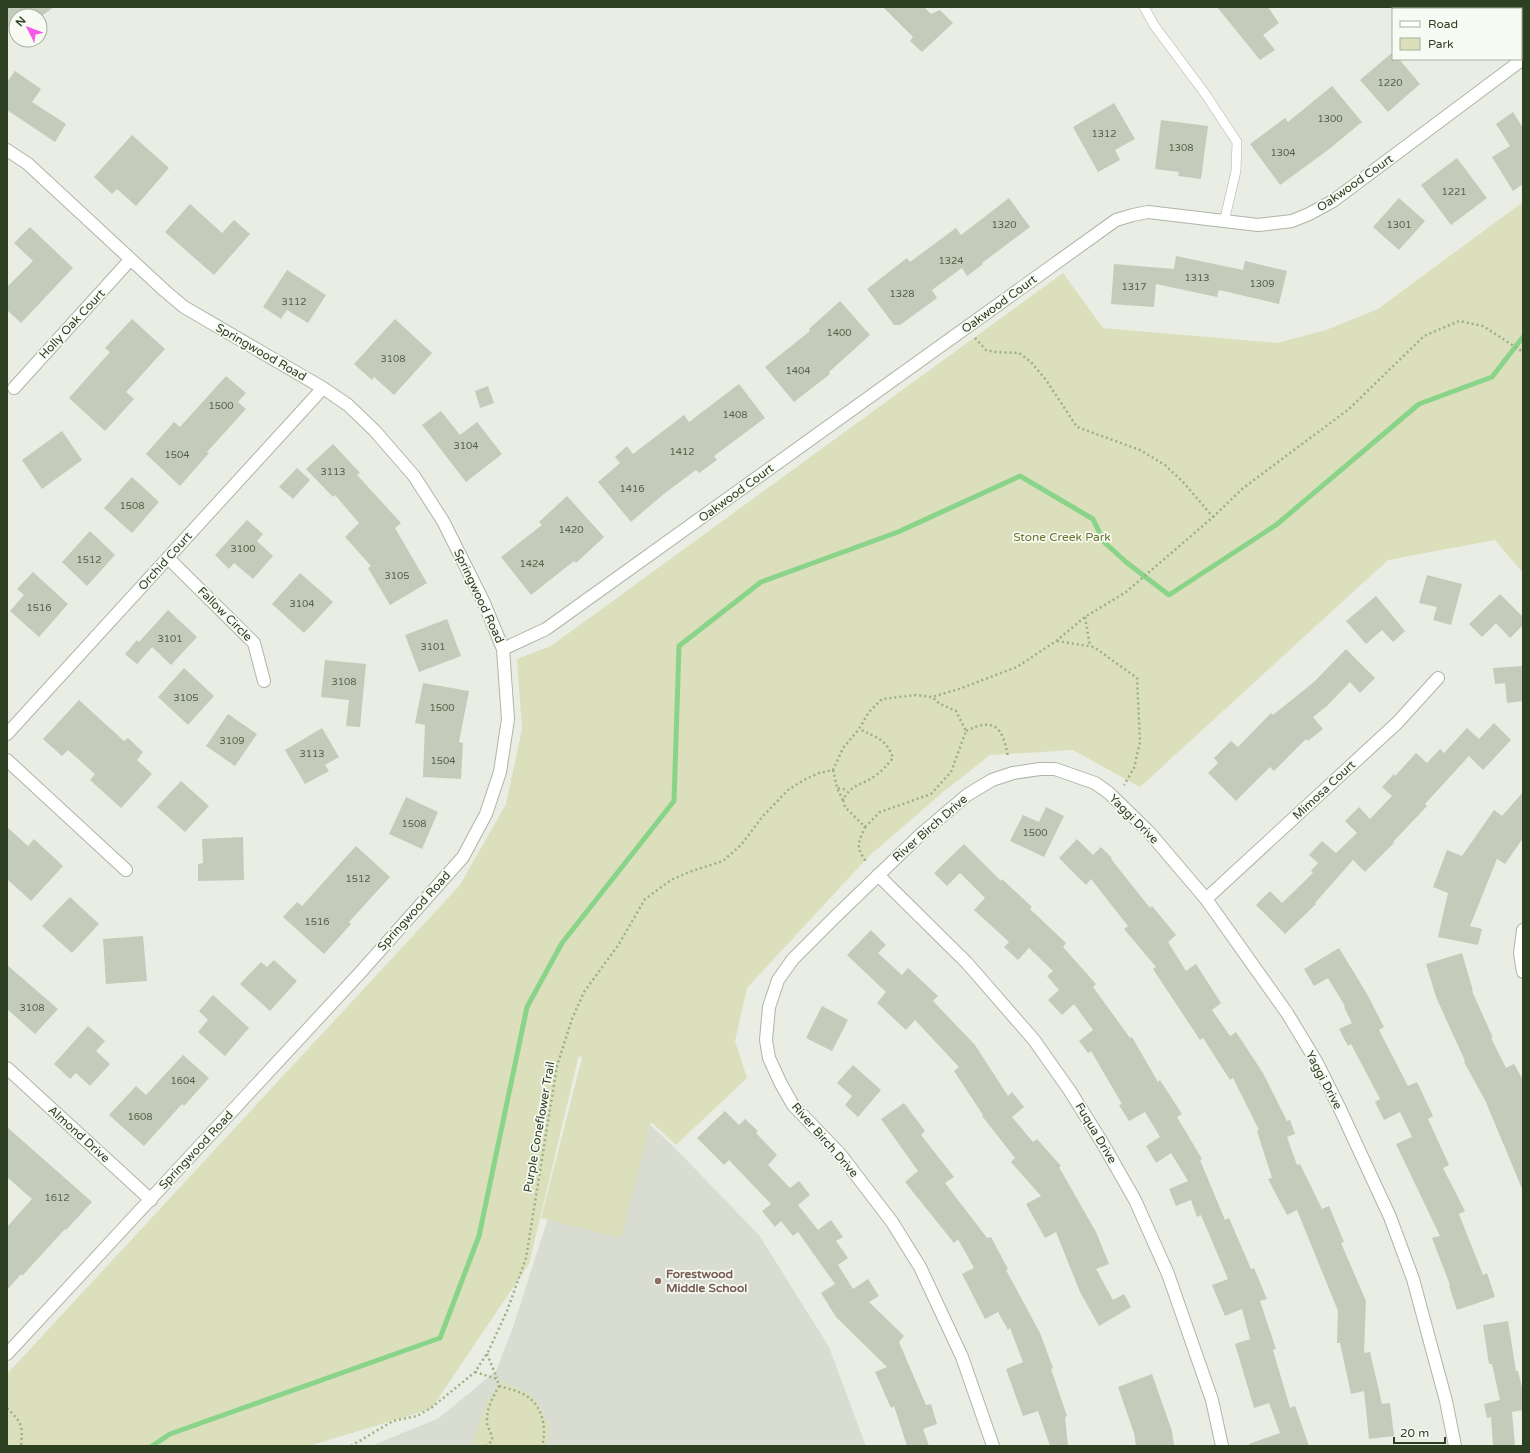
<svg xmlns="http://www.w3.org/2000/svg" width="1530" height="1453" viewBox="0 0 1530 1453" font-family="'Varela Round',sans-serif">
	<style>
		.built { fill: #d9ddd1 }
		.green { fill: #dbdfbc }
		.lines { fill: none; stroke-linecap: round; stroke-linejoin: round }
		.stream { stroke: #8ad48a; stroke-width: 5 }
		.building { fill: #c4cbbb }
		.lane-casing { stroke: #adb6a5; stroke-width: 10 }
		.street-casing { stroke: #adb6a5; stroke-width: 14 }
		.path { stroke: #99b283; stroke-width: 2.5; stroke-dasharray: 2 3; stroke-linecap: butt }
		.lane { stroke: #fff; stroke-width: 9 }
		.street { stroke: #fff; stroke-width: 12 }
		.education-dot { fill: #8d6e63; stroke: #f8faf4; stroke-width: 1.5 }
		.labels { text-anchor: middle; stroke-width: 3.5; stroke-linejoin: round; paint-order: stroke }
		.number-label { font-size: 10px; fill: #546348 }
		.street-label { font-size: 12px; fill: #2e4022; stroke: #f8faf4 }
		.park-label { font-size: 12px; fill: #66782b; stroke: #f8faf4 }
		.education-label { font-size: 12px; font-weight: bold; fill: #785e54; stroke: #f8faf4; text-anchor: start }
	</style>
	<rect width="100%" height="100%" fill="#e9ede3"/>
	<polygon class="built" points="583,1063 673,1146 759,1235 829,1347 866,1446 371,1446 439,1418 496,1371 513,1327 552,1206"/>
	<g class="green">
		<polygon points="1523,202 1523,573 1495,540 1388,560 1140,787 1073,750 990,755 942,793 869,856 747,988 735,1041 747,1078 676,1145 651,1122 621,1238 541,1218 582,1058 579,1055 529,1264 431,1409 309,1446 7,1446 7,1374 460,885 506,804 522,729 517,659 551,646 1063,273 1103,328 1277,343 1326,330 1378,309"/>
		<polygon points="502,1380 534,1397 549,1425 548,1446 471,1446 487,1403"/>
	</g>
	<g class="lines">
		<polyline class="stream" points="152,1446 170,1434 440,1338 479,1236 527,1007 562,943 674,801 679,646 761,582 898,532 1020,476 1093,519 1104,542 1126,562 1169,595 1276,525 1419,404 1492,377 1523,337"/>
	</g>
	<g class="building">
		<polygon points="7,7 54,7 40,17 16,16 16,33 14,34 7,24"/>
		<polygon points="883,7 924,7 931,14 940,10 953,23 922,52 910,41 913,37"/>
		<polygon points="1217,7 1268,7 1279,23 1263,35 1275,50 1260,60"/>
		<polygon points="1393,52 1393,59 1399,59 1420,84 1388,112 1360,80"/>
		<polygon points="15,71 41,89 32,102 66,124 55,142 7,110 7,82"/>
		<polygon points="1332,86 1362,122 1328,150 1280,185 1250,144 1285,118 1288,122"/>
		<polygon points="1114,103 1135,139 1115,150 1120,160 1098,172 1073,127"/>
		<polygon points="1513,112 1523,128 1523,184 1513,191 1492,157 1510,146 1496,124"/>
		<polygon points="1161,120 1208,126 1201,179 1178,176 1179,172 1155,169"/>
		<polygon points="132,135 169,168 136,206 117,189 112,194 94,177"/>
		<polygon points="1457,158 1487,198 1451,225 1421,185"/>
		<polygon points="1009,198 1030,227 982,263 983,264 967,276 962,268 932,290 937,298 900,325 894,325 867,289 907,258 910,262 956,228 961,235"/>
		<polygon points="1399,198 1425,221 1399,250 1373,227"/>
		<polygon points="190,204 222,233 234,220 250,234 214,275 165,232"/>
		<polygon points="30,227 73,268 21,323 7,310 7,287 33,261 14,243"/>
		<polygon points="1176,256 1243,270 1245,261 1287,271 1279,304 1219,290 1217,297 1156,284 1154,307 1111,304 1114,264 1174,269"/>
		<polygon points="287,270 326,295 308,323 287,310 281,319 263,307"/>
		<polygon points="840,301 870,335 829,372 830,374 794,402 765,367 810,331 809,329"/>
		<polygon points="132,319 165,349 126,392 134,399 105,431 69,398 110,352 105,348"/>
		<polygon points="395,319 432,353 394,395 374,377 372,380 354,364"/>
		<polygon points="226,376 246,393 238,402 246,409 207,452 209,453 180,486 146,454 174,422 180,427"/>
		<polygon points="739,384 765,418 714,456 717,460 699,473 696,470 665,493 631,522 598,482 620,463 615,457 627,446 633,454 684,415 689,422"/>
		<polygon points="488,386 494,403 480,408 475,391"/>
		<polygon points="441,411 460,435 477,422 502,454 466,482 422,425"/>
		<polygon points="62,431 82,460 42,489 22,460"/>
		<polygon points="333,444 360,473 357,475 401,523 395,528 427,583 390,605 368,568 371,566 345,537 359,523 335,495 333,497 306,469"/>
		<polygon points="297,468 310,480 293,499 279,487"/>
		<polygon points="132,477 159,502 132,533 104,508"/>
		<polygon points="567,496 604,537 576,563 574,561 531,595 501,557 542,525 539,522"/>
		<polygon points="247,520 263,534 257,541 273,556 253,579 234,563 229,569 215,555"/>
		<polygon points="90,531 115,555 87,586 62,562"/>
		<polygon points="33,572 68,604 39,637 10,611 24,595 17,589"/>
		<polygon points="300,573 333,602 304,633 272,604"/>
		<polygon points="1427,575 1462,584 1451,625 1433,620 1437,607 1419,603"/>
		<polygon points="1500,594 1523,617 1523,625 1510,638 1496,623 1482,637 1469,624"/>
		<polygon points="1376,596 1405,631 1393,642 1382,630 1366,644 1346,621"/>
		<polygon points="168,610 197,637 171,665 152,647 137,664 125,654 137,640 139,642"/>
		<polygon points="447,619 461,656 419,672 405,635"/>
		<polygon points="1346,649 1375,678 1360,693 1350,682 1327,706 1313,717 1323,729 1308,741 1306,739 1274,771 1270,767 1236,801 1208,773 1218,763 1214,758 1231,741 1238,747 1271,713 1273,715 1314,682"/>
		<polygon points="325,660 366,664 360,727 346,726 349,700 321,697"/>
		<polygon points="1523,666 1523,701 1507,703 1505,683 1495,684 1493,668"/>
		<polygon points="184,668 214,696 188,725 158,697"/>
		<polygon points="423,683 469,691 459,742 463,743 461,779 423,777 425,725 415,723"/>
		<polygon points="79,700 124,741 128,738 143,752 137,760 152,774 121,808 90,780 95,774 68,750 62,756 43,739"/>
		<polygon points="228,714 257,734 235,766 206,746"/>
		<polygon points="1494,723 1511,740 1483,770 1469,756 1425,804 1427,806 1393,842 1394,843 1365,872 1353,860 1315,903 1316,904 1285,934 1256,905 1270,891 1282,903 1313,873 1311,871 1318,863 1309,855 1322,841 1336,853 1357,833 1345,821 1359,807 1370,819 1392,796 1382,787 1394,774 1395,776 1416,753 1427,763 1440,749 1444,753 1467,728 1479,739"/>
		<polygon points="322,728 339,757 325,765 329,771 305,784 285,750"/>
		<polygon points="181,781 209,806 185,832 157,807"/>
		<polygon points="1523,792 1523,838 1505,864 1497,859 1470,926 1482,929 1478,945 1438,937 1448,893 1433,887 1447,850 1462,856 1494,810 1502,816"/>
		<polygon points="406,797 438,812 422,849 389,834"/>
		<polygon points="1046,807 1064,816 1044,857 1010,841 1023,815 1039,822"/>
		<polygon points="7,827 28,846 34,839 63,866 31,901 7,879"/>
		<polygon points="243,837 244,880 198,881 198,864 203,863 202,839"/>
		<polygon points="1077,839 1093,855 1101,847 1112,858 1111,859 1150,908 1152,906 1176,935 1168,942 1186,971 1196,964 1221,1003 1212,1010 1230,1036 1236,1032 1263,1073 1287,1121 1290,1120 1295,1134 1287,1137 1297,1165 1300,1164 1322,1209 1329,1206 1344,1242 1341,1243 1366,1301 1364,1353 1370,1352 1382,1404 1390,1403 1394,1436 1369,1439 1364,1391 1351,1394 1340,1343 1337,1343 1338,1311 1297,1210 1287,1215 1268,1179 1272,1178 1257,1131 1259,1130 1233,1078 1230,1080 1203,1038 1200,1040 1153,969 1156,967 1124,929 1128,926 1091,879 1086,885 1059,858"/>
		<polygon points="964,844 1001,881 1002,879 1032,907 1030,909 1066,943 1063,947 1096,984 1093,987 1130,1038 1132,1037 1158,1082 1160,1080 1182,1114 1177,1117 1202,1159 1200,1160 1225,1220 1229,1218 1251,1269 1254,1268 1267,1299 1260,1301 1276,1349 1273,1350 1290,1408 1295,1406 1309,1446 1249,1446 1249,1444 1280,1433 1269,1403 1254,1408 1235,1344 1250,1339 1242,1309 1225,1316 1212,1285 1228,1279 1201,1215 1197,1217 1191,1200 1176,1206 1169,1189 1188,1181 1171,1153 1156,1163 1146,1146 1160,1137 1145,1112 1129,1121 1119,1105 1122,1104 1091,1051 1088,1053 1079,1041 1093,1030 1074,1004 1062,1015 1048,1000 1059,990 1047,976 1053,971 1029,948 1018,960 1004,947 1009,942 974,910 985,898 960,873 947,886 934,873"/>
		<polygon points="356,846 390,877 349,922 351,924 324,954 283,917 297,902 302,906"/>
		<polygon points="70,897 99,924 72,953 42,926"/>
		<polygon points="871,930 886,945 878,953 902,975 908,968 938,996 933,1001 975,1045 1008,1096 1012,1092 1024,1107 1012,1117 1033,1142 1037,1139 1061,1166 1059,1167 1096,1232 1109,1264 1096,1269 1113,1300 1124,1294 1131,1307 1099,1326 1080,1292 1056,1232 1045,1238 1026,1204 1041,1196 1011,1162 1015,1158 982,1116 983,1115 954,1071 959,1067 915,1020 906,1030 877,1003 886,992 847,955"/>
		<polygon points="143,936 147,981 106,984 103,939"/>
		<polygon points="1339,948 1367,994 1384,1027 1379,1030 1408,1086 1417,1082 1433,1116 1428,1119 1449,1165 1443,1168 1465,1211 1459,1214 1483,1275 1487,1273 1495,1297 1457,1310 1449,1286 1450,1285 1432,1238 1440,1236 1396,1144 1412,1137 1400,1112 1384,1120 1375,1102 1380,1099 1351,1044 1348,1046 1339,1029 1352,1023 1344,1007 1345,1006 1328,978 1314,986 1304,969"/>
		<polygon points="1462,953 1473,991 1472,991 1493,1038 1491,1038 1506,1068 1514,1064 1523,1080 1523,1191 1485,1100 1464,1062 1465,1061 1436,997 1426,964"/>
		<polygon points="274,960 297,981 270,1011 240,984 261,962 267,967"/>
		<polygon points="7,965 58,1009 35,1034 7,1009"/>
		<polygon points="213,995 249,1028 225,1056 198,1032 208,1020 199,1011"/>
		<polygon points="822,1006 848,1020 832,1051 806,1038"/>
		<polygon points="88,1026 105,1041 96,1051 110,1064 90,1086 76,1073 70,1079 54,1064"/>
		<polygon points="183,1055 209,1078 184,1106 182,1104 144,1146 109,1115 136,1086 146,1095"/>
		<polygon points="853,1065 881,1090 858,1117 845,1105 852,1096 837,1083"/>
		<polygon points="904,1103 925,1131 921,1135 954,1177 945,1183 987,1238 991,1237 1008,1269 1006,1270 1040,1333 1053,1368 1051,1369 1067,1416 1065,1417 1068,1446 1050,1446 1038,1411 1023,1416 1006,1369 1023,1362 1010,1328 1008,1330 998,1312 985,1319 962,1274 974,1268 958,1239 954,1243 905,1182 918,1171 881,1119"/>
		<polygon points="725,1111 739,1125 745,1119 758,1131 756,1133 777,1155 768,1165 790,1188 799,1181 810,1195 798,1205 818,1230 831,1220 843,1237 836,1241 848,1258 838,1265 853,1289 868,1279 879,1296 869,1302 904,1336 899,1342 926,1405 931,1404 937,1424 923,1429 929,1446 907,1446 894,1406 891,1408 875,1372 887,1367 836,1317 821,1293 835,1284 798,1232 793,1236 781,1221 775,1227 762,1211 771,1204 729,1160 724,1165 697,1138"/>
		<polygon points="7,1127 92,1202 66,1230 65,1229 22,1276 21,1274 7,1290 7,1227 32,1199 7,1177"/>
		<polygon points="1508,1321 1516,1371 1518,1371 1523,1392 1523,1410 1512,1412 1515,1446 1493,1446 1491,1417 1487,1418 1484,1404 1500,1400 1492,1364 1489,1364 1483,1325"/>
		<polygon points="1152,1374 1172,1431 1174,1445 1136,1446 1134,1433 1118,1387"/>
	</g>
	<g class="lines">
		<defs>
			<polyline id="lane" points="1144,7 1154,25 1206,95 1237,142 1236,171 1224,222"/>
			<g id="street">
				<polyline points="7,150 28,164 165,291 184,307 323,388 348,405 375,431 414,476 443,521 484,603 503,649 508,719 500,772 486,814 463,857 359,974 7,1354"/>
				<polyline points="14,388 130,260"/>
				<polyline points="168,558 254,643 264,681"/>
				<polyline points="503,649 546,629 1116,220 1133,215 1148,212 1258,225 1292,221 1309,214 1333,201 1523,59"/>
				<polyline points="7,734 323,388"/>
				<polyline points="7,760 126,870"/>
				<polyline points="878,875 967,963 1034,1040 1070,1091 1103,1144 1135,1200 1168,1274 1212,1400 1222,1446"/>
				<polyline points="1206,899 1397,723 1438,678"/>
				<polyline points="1523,930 1520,953 1523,972"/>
				<polyline points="7,1068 151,1200"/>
				<polyline points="993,1446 962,1357 920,1267 892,1222 840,1154 793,1105 781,1084 769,1058 766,1040 769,1007 778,980 793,959 836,916 920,835 967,795 992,780 1013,773 1040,769 1055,769 1095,783 1109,793 1149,832 1206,899 1287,1013 1316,1061 1340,1109 1390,1217 1413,1279 1446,1401 1455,1446"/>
			</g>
		</defs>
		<use href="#lane" class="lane-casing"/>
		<use href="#street" class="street-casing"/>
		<g class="path">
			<polyline points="975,338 986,350 995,352 1019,353 1031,362 1046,380 1077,427 1140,450 1165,465 1184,483 1213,517"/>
			<polyline points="1085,617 1090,646"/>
			<polyline points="1057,641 1094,647 1137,678 1140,742 1134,768 1124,785"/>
			<path d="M966 731C996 716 1003 729 1008 757"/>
			<path d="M833 770 837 788 843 800C852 783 861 786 875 776 882 771 887 765 893 758 886 739 876 737 859 729"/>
			<polyline points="838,788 848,790"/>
			<path d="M843 800 845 807 865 827C857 845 856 847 867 863"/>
			<polyline points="865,827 880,812 931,794 951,772 966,731 956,711 940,704 932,697"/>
			<polyline points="487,1354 497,1378"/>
			<path d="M475 1372 497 1379 499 1386C493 1397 486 1409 487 1423 488 1429 493 1435 492 1441L486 1446"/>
			<path d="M499 1386C509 1389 520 1391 528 1397 543 1408 547 1429 542 1446"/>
			<path d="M7 1408C22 1423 23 1425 21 1446"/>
			<polyline points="351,1446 393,1421 417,1416 431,1408 475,1372 488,1352 507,1311 526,1258 557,1066 572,1019 584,992 619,944 645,899 671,880 689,872 723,861 741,845 762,817 788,790 804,780 819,773 833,770 843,748 859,729 869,712 882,699 916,695 932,697 959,689 1017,667 1056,641 1085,617 1126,592 1213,517 1242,489 1349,409 1424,336 1459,321 1483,326 1523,352"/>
		</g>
		<use href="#lane" class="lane"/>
		<use href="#street" class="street"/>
	</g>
	<circle class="education-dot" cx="658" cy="1281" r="4"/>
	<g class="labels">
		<g class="number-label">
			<text x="1390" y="86">1220</text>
			<text x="1330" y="122">1300</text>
			<text x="1104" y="137">1312</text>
			<text x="1181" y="151">1308</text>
			<text x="1283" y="156">1304</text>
			<text x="1454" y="195">1221</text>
			<text x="1004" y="228">1320</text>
			<text x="1399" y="228">1301</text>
			<text x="951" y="264">1324</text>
			<text x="1197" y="281">1313</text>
			<text x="1262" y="287">1309</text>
			<text x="1134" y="290">1317</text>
			<text x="902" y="297">1328</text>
			<text x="294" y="305">3112</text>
			<text x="839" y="336">1400</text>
			<text x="393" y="362">3108</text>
			<text x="798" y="374">1404</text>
			<text x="221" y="409">1500</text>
			<text x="735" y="418">1408</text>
			<text x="466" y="449">3104</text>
			<text x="682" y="455">1412</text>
			<text x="177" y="458">1504</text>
			<text x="333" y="475">3113</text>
			<text x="632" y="492">1416</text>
			<text x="132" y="509">1508</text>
			<text x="571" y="533">1420</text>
			<text x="243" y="552">3100</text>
			<text x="89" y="563">1512</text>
			<text x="532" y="567">1424</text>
			<text x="397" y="579">3105</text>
			<text x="302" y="607">3104</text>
			<text x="39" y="611">1516</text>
			<text x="170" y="642">3101</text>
			<text x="433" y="650">3101</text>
			<text x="344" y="685">3108</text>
			<text x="186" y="701">3105</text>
			<text x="442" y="711">1500</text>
			<text x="232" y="744">3109</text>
			<text x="312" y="757">3113</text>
			<text x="443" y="764">1504</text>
			<text x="414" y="827">1508</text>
			<text x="1035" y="836">1500</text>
			<text x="358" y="882">1512</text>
			<text x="317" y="925">1516</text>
			<text x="32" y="1011">3108</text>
			<text x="183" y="1084">1604</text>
			<text x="140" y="1120">1608</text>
			<text x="57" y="1201">1612</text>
		</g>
		<g class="street-label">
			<text transform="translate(1355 183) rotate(-35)" y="4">Oakwood Court</text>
			<text transform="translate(999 304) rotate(-36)" y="4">Oakwood Court</text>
			<text transform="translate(72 324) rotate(-47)" y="4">Holly Oak Court</text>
			<text transform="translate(261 352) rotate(30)" y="4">Springwood Road</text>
			<text transform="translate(736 493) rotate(-36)" y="4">Oakwood Court</text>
			<text transform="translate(165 561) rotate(-48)" y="4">Orchid Court</text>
			<text transform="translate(479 596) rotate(65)" y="4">Springwood Road</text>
			<text transform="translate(225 614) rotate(45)" y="4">Fallow Circle</text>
			<text transform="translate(1324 790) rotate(-43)" y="4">Mimosa Court</text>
			<text transform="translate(1134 819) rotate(45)" y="4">Yaggi Drive</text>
			<text transform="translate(930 828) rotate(-41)" y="4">River Birch Drive</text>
			<text transform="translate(414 911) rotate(-48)" y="4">Springwood Road</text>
			<text transform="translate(1324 1080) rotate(62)" y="4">Yaggi Drive</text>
			<text transform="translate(539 1127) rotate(-80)" y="4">Purple Coneflower Trail</text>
			<text transform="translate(1096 1133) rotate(59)" y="4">Fuqua Drive</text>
			<text transform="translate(79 1134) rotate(42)" y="4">Almond Drive</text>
			<text transform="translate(825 1140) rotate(49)" y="4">River Birch Drive</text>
			<text transform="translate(196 1150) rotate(-47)" y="4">Springwood Road</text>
		</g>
		<g class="park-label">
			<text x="1062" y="541">Stone Creek Park</text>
		</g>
		<g class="education-label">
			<text x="666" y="1278">Forestwood<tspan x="666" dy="14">Middle School</tspan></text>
		</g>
	</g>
	<rect width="1530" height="1453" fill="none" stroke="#2e4022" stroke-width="16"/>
	<rect x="1392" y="8" width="130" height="52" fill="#f8faf4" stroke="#a7b0a0"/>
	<rect x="1400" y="21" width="20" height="6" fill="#ffffff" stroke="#a7b0a0"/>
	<text x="1428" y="28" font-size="12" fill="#2e4022">Road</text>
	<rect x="1400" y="38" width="20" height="12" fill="#dbdfbc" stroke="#a7b0a0"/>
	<text x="1428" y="48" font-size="12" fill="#2e4022">Park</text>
	<g transform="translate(28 28) rotate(312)"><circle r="19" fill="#f8faf4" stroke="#a7b0a0"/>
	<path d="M0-3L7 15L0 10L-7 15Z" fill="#f659e7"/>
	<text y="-6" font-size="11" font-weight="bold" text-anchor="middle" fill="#2e4022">N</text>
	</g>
	<path d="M1394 1437v6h51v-6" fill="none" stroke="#2e4022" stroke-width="2"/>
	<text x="1400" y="1437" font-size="12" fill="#2e4022" stroke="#f8faf4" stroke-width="3" paint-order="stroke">20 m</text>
</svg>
